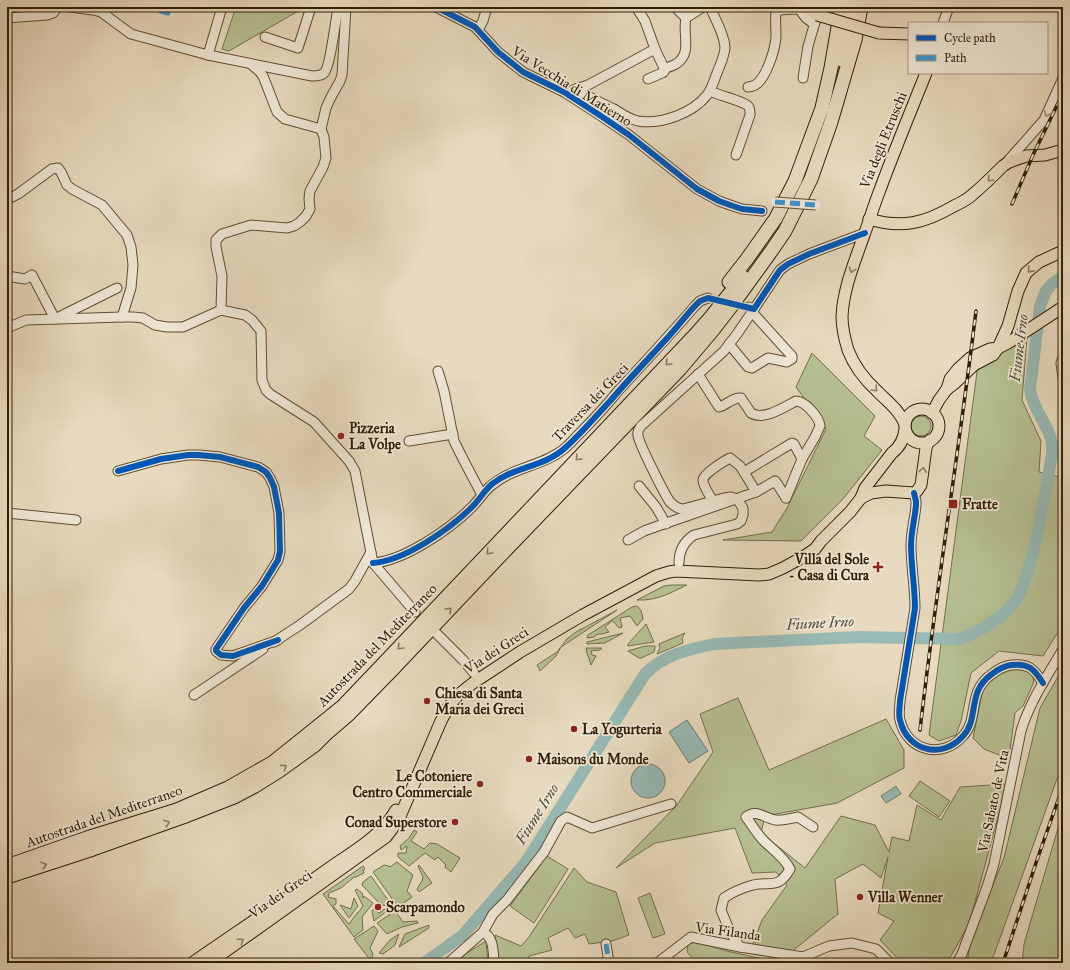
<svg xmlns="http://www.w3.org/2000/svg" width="1070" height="970" viewBox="0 0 1070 970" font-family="'IM FELL Great Primer',serif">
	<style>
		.green { fill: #b5c092; stroke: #736f4b }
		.water { fill: #97bab4; stroke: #6e7c6e }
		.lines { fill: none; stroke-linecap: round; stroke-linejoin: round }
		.river { stroke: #97bab4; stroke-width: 12 }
		.minor-tunnel { stroke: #c3b499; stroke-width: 9; stroke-dasharray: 9 4.5; stroke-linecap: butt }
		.minor-casing { stroke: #5e4d32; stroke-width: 11 }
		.major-casing { stroke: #311e04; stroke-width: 13 }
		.highway-casing { stroke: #311e04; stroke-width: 15 }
		.minor { stroke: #efe7d5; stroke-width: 9 }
		.major { stroke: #e7dabe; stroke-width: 11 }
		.highway { stroke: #e7dabe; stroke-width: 13 }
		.rail-casing { stroke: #311e04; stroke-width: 3.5 }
		.rail { stroke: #efe7d5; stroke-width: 2; stroke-dasharray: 6; stroke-linecap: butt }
		.minor-bridge-casing { stroke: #5e4d32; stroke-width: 11; stroke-linecap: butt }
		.major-bridge-casing { stroke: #311e04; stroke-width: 13; stroke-linecap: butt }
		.minor-bridge { stroke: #efe7d5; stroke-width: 9 }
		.major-bridge { stroke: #e7dabe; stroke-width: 11 }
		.quiet { stroke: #3d94d1; stroke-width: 5; stroke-dasharray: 10 5; stroke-linecap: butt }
		.cycleway-casing { stroke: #efe7d5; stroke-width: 8 }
		.cycleway { stroke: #0057b8; stroke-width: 6 }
		.oneway { stroke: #9a8d77 }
		.oneway2 { stroke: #8c7c61 }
		.poi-dot { fill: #8f2418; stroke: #efe7d5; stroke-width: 1.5 }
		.labels { text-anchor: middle; stroke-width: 3.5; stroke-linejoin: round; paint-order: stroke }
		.street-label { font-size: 14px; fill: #311e04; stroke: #efe7d5 }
		.poi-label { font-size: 14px; font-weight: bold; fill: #311e04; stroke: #efe7d5; text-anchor: start }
		.water-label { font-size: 15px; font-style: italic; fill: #504d39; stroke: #efe7d5 }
	</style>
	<rect width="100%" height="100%" fill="#e7dabe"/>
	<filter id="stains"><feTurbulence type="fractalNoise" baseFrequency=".005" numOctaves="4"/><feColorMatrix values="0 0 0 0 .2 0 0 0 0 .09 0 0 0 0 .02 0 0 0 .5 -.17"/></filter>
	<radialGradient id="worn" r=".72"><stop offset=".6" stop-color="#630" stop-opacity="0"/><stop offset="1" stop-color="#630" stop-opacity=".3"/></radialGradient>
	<g class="green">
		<polygon points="236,7 289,7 300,10 229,51 222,49"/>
		<polygon points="1027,338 1022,400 1041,441 1039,472 1063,478 1063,624 1043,656 999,651 971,673 961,721 956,735 939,741 929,735 978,364"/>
		<polygon points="812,353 875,416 864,436 882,450 843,499 801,541 723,540 772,532 787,508 826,429 796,387"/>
		<circle cx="921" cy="426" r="10"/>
		<path d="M671 585H687C670 593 657 601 637 600L664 586Z"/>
		<path d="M636 606C641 607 642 614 643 619L637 626 630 616 620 618 622 627 619 628 614 622 612 621 605 627 609 632 602 634H598L594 637 587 638 588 635 632 607Z"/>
		<polygon points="617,610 561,647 556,656 540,671 537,665 557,652 567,639 576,632"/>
		<polygon points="646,624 654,642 628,646 628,644"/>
		<polygon points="623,633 605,643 587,644 587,642"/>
		<polygon points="685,633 682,638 683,643 657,654 660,648 659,644"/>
		<polygon points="645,646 655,646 655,648 654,652 641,658 639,658 628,651"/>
		<polygon points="586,648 602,648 600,650 591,651 592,655 596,656 591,665 587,653"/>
		<polygon points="1063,668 1063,762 991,963 967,963 971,939 1004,858 1040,708"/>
		<polygon points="1011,669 1026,670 1035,675 1033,684 1023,706 1015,713 1010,750 999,755 984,749 973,738 983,688 998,675"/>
		<polygon points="738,698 769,770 886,719 904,750 904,768 837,803 765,816 761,833 805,868 841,816 875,825 889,852 892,837 909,841 917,805 941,820 960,787 1007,784 969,924 947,963 902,963 880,940 894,921 878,913 888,857 881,878 863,864 835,879 838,914 790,953 752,947 762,920 787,885 776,872 752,873 735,828 655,843 616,868 677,805 713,752 700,714"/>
		<polygon points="920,781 950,801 939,817 909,796"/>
		<polygon points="1063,811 1063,963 1022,963 1024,944"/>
		<polygon points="414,830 417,832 411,841 424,849 430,843 437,844 460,858 451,872 445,867 446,865 438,857 435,860 425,853 409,866 398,857 398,853 406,853 407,846 401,850 400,846 409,838"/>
		<polygon points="547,856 568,869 534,923 510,906"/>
		<polygon points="397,862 413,875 407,891 412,897 398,907 373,872 384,865 389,866 390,867"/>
		<polygon points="419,865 432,883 419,892 417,889 422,881 423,877 418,866"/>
		<polygon points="363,866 365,869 363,870 364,873 356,877 354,877 341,888 329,893 328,897 336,899 336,904 333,906 349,924 357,913 358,913 363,906 355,890 357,889 363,894 362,897 363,898 364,896 373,903 362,917 363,930 354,937 323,894"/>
		<polygon points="574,868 587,882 616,892 629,935 612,941 589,944 585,934 575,938 568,928 548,938 552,950 529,956 527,963 499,963 495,935 521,946 529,937"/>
		<polygon points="371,876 392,906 391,907 383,905 377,911 379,913 385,909 387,911 374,921 372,911 379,903 362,885 363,882"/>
		<polygon points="650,893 665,934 653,938 638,898"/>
		<polygon points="354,898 358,906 349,918 340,905 351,909"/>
		<polygon points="395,911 403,922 417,921 418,923 402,927 387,934 377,923"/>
		<polygon points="429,925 429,928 399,947 405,934"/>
		<polygon points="374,926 378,931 370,948 373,954 371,961 354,939"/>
		<polygon points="399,934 395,945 383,954 379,953 390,940"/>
		<polygon points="486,941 488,963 470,963 469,962 468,963 453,963 459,958"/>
		<polygon points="696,942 727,951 763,959 761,963 697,963 687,952 688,944"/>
	</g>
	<g class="water">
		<polygon points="687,720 708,751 689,763 669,732"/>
		<circle cx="648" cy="781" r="17"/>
		<polygon points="896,786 901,794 886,803 881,796"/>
	</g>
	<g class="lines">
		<path class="river" d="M424 963 463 935 526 862 645 674C663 655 690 649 714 644L858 637 960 639C980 631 1002 619 1015 601 1021 594 1024 582 1027 573 1039 535 1045 494 1052 454 1052 448 1053 442 1050 436 1044 419 1032 407 1030 389L1040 306 1046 291 1051 285 1063 276"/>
		<polyline class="minor-tunnel" points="708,298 748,307"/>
		<defs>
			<g id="minor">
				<path d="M70 7 93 10 101 12 131 34 208 55 312 76C316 76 321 76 324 73 330 68 336 18 338 7"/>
				<polyline points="436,7 475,27 498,52 523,72 564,92 601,116 629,135 697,189 719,201 730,205 742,209 762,211"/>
				<polyline points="675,7 686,18"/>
				<polyline points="638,10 645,21 655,49"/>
				<polyline points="7,18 47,15 53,13 58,7"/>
				<polyline points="943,23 949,7"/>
				<polyline points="478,30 483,21 487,7"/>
				<polyline points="265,37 298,48 311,7"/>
				<polyline points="208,55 222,7"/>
				<polyline points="252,65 259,71 263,76 277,112 285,119 321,129"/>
				<polyline points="803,78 808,46 816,19"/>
				<polyline points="648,79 662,73 664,72 665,68"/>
				<path d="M748 87C749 87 754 86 755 85 766 79 775 50 776 37 776 29 775 21 776 12 782 8 791 10 799 9L806 18 814 24"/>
				<path d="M576 89C588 97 601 103 614 109 622 114 629 119 638 121 661 125 693 113 707 95 712 89 714 80 717 73 720 65 725 55 725 47 724 33 715 19 710 7"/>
				<path d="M573 90 588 85 655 49 664 68C668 68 672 66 676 64 693 53 682 34 686 18L703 7"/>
				<path d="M710 91C717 95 743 101 748 106 750 108 750 112 750 115L736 155"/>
				<polyline points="1006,163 1044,120 1063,78"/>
				<polyline points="7,196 12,197 18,194 52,169 58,168 61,172 67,185 72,189 102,205 127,235 131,247 133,265 131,288 122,317"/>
				<polyline points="7,276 25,279 32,275 55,319 117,288"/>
				<polyline points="749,307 754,309 780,270 788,264 809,254 865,233"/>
				<polyline points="221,310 222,276 216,247 216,240 222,234 251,225 287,228 294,226 300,222 306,216 310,209 309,199 310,191 323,167 326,158 324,137 321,129 326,108 331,97 340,81 342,75 346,7"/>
				<polyline points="221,310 245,315 252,320 261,331 262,380 266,390 270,394 314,422 349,461 355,471 373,563 415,612"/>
				<polyline points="7,328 26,320 122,317 133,317 143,318 155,325 167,327 183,327 221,310"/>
				<polyline points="729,344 748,367 752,368 768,358 787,362 792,359 792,356 789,353 752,312"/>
				<polyline points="1063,357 1061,363 1063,378"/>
				<polyline points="438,371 444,391 454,441 464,461 482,495"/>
				<path d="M698 374 717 404 719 407C727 405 733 397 741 398L751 413C764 421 784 407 796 401 805 401 819 417 820 426L815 437 802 459 786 498"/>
				<polyline points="409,441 453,434"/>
				<polyline points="118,471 161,459 188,455 199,455 220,457 258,467 266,472 270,478 274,487 279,513 280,551 278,560 262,586 244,608 216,649 216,651 221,655 233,656 278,640"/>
				<polyline points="639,486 656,507 666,524"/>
				<polyline points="756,492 744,472 792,443 794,444 802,459"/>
				<path d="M914 493 916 501V505C915 518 911 532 911 545 911 566 915 587 915 608L900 701C900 707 898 714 900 720 907 751 942 760 963 736 980 718 966 692 992 674 997 670 1004 666 1011 665 1029 663 1034 669 1043 683"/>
				<path d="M713 501C710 496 703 486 703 480 703 474 724 461 730 458L740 466 744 472"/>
				<polyline points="7,513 76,520"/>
				<polyline points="628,540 644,531 655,527 756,492 775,481 776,482 786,498"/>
				<path d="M373 563C404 561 450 529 472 507 479 500 484 491 492 485 513 467 543 466 564 449 570 444 574 439 579 434 593 420 606 406 618 391 644 363 670 335 695 306L700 301 708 298"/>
				<path d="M679 563C679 551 683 542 694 535L737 524 741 521 743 515V508L737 499 731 497 724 498 683 509C678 509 674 506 670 502 665 495 638 442 638 435 637 431 639 429 641 426L724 351 737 334 754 309"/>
				<polyline points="437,634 463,660 474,673"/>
				<polyline points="274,642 300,625 349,589 355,581 371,552"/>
				<polyline points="194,695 263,649"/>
				<polyline points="483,932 493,914 507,900 544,852 561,821 567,817 592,828 671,804"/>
				<polyline points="606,944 609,963"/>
				<path d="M740 947 730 932 721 910 724 898C734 891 742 888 753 885 771 881 778 890 790 869 784 857 773 850 764 841 757 834 752 825 746 817 757 808 765 819 776 820 782 821 792 818 798 817L813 827"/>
				<polyline points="803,957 829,946 852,943 876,949 890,963"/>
				<path d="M448 963 483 932C494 938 493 951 494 963"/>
				<polyline points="657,963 691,937 740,947 803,957"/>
				<path d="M957 963 962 954 987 887 994 864 1021 731C1030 701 1048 675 1063 649"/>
			</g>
			<g id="major">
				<polyline points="807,7 811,11 817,15"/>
				<polyline points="879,33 909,34"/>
				<path d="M869 219C902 229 925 223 954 206 960 203 967 200 972 195 983 186 993 176 1003 166L1009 162 1026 156 1045 155 1063 150"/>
				<polyline points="947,389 955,383 974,365 993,355 998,348 1008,326 1018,291 1026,273 1039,262 1063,251"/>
				<circle cx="922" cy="426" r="17"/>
				<polyline points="932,413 939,400 947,389 950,379 958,369 970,358 990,349 998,348 1008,343 1063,307"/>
				<path d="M905 424C899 410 888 402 878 392 865 380 854 366 848 350 845 340 842 328 842 317 843 289 855 261 864 235 869 222 873 208 878 195 893 154 910 113 926 73"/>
				<polyline points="861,498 871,493 886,491 914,493 917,491 921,485 926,448 927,445 930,440"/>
				<path d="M192 963C237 932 283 901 328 869 352 852 381 837 396 810"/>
				<path d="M209 963 386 837 398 821 441 721 448 708 458 695 473 683 520 652 583 615 656 576 669 572 676 571 759 575 769 574 783 568 803 557 815 549 821 541 850 512 861 498 865 488 892 453C900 447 904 439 905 429"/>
			</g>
			<g id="highway">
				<polyline points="841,60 850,17"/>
				<polyline points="729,282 747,259 776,218 795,181 822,108 831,68 838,27 840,7"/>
				<polyline points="7,866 87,838 177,810 228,788 272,763 307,735 343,706 385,662 695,335 710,318 743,277"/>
				<polyline points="7,877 93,849 183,817 234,797 255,786 279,771 315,745 327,733 349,714 392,670 498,558 680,369 713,330 733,304 772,250 785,231 811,179 831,122 855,40 861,7"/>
			</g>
		</defs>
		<use href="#minor" class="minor-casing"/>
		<use href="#major" class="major-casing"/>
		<use href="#highway" class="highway-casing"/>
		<use href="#minor" class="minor"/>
		<use href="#major" class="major"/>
		<use href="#highway" class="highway"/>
		<defs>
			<g id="rail">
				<polyline points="1012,204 1033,155 1063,93"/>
				<path d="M920 730C936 590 959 451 976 311"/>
				<polyline points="1003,963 1036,863 1063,786"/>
			</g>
		</defs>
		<use href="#rail" class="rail-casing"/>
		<use href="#rail" class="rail"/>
		<defs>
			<polyline id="minor-bridge" points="775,202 816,205"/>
			<polyline id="major-bridge" points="817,15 879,33"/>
		</defs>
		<use href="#minor-bridge" class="minor-bridge-casing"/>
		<use href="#major-bridge" class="major-bridge-casing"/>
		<use href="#minor-bridge" class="minor-bridge"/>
		<use href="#major-bridge" class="major-bridge"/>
		<g class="quiet">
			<polyline points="145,7 168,13 170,7"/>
			<polyline points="775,202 816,205"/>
			<polyline points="606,944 609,963"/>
		</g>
		<defs>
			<g id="cycleway">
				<polyline points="436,7 475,27 498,52 523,72 564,92 601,116 629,135 697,189 719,201 730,205 742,209 762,211"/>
				<polyline points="118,471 161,459 188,455 199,455 220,457 258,467 266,472 270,478 274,487 279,513 280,551 278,560 262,586 244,608 216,649 216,651 221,655 233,656 278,640"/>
				<path d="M914 493 916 501V505C915 518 911 532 911 545 911 566 915 587 915 608L900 701C900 707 898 714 900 720 907 751 942 760 963 736 980 718 966 692 992 674 997 670 1004 666 1011 665 1029 663 1034 669 1043 683"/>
				<path d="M373 563C404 561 450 529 472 507 479 500 484 491 492 484 513 467 544 467 565 448 581 434 596 416 611 400 630 378 650 357 670 335 680 324 689 311 700 301L708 298 754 309 780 270 788 264 809 254 865 233"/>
			</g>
		</defs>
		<use href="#cycleway" class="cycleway-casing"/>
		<use href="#cycleway" class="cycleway"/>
	</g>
	<defs><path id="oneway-chevron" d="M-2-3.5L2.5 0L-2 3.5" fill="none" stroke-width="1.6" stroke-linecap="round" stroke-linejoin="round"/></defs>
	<use class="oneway" href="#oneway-chevron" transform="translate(1047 114) rotate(115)"/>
	<g class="oneway2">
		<use href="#oneway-chevron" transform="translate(990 179) rotate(137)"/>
		<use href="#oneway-chevron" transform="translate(852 270) rotate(108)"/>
		<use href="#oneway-chevron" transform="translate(1030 270) rotate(132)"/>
		<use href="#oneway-chevron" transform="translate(668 363) rotate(134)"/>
		<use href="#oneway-chevron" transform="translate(875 389) rotate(45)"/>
		<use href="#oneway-chevron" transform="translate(578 458) rotate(134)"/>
		<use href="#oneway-chevron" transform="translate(923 470) rotate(-83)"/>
		<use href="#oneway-chevron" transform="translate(489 552) rotate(133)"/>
		<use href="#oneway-chevron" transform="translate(449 610) rotate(-47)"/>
		<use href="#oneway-chevron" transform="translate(400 647) rotate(133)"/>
		<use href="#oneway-chevron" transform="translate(284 767) rotate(-36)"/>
		<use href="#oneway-chevron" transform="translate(167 823) rotate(-19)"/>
		<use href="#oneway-chevron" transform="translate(44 865) rotate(-18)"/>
		<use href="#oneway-chevron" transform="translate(241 941) rotate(-35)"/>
	</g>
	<g class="poi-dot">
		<circle cx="341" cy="436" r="4"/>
		<rect x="948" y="499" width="10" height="10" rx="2"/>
		<path d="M876 561h4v4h4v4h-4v4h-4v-4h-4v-4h4z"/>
		<circle cx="427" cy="701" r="4"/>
		<circle cx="574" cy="729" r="4"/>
		<circle cx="529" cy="759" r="4"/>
		<circle cx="480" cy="784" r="4"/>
		<circle cx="455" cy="822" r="4"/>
		<circle cx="860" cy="897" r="4"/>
		<circle cx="378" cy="907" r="4"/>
	</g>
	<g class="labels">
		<g class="street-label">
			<text transform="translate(572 86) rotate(32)" y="5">Via Vecchia di Matierno</text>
			<text transform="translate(883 140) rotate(-68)" y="5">Via degli Etruschi</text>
			<text transform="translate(590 402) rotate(-46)" y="5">Traversa dei Greci</text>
			<text transform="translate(377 645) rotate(-46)" y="5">Autostrada del Mediterraneo</text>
			<text transform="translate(496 650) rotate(-33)" y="5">Via dei Greci</text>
			<text transform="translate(993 801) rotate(-78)" y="5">Via Sabato de Vita</text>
			<text transform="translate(104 816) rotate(-19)" y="5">Autostrada del Mediterraneo</text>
			<text transform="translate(280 894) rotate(-35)" y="5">Via dei Greci</text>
			<text transform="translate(728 931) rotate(8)" y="5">Via Filanda</text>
		</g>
		<g class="poi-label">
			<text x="349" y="433">Pizzeria<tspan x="349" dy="16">La Volpe</tspan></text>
			<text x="962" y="509">Fratte</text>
			<text x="869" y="564" text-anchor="end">Villa del Sole<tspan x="869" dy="16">- Casa di Cura</tspan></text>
			<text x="435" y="698">Chiesa di Santa<tspan x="435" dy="16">Maria dei Greci</tspan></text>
			<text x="582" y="734">La Yogurteria</text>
			<text x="537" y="764">Maisons du Monde</text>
			<text x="472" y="781" text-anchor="end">Le Cotoniere<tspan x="472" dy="16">Centro Commerciale</tspan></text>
			<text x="447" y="827" text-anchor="end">Conad Superstore</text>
			<text x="868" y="902">Villa Wenner</text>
			<text x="386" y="912">Scarpamondo</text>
		</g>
		<g class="water-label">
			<text transform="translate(1019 348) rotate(-83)" y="5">Fiume Irno</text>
			<text transform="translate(820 623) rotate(-3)" y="5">Fiume Irno</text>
			<text transform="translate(537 814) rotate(-58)" y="5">Fiume Irno</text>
		</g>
	</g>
	<rect width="1070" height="970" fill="none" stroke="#e7dabe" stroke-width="24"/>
	<rect x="8" y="8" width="1054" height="954" fill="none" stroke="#311e04" stroke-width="2"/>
	<rect x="12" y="12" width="1046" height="946" fill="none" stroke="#311e04"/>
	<rect x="908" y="22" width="140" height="52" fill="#efe7d5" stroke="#a39781"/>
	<rect x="916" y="35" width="20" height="6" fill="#0057b8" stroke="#a39781"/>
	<text x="944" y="42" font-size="12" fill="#311e04">Cycle path</text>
	<rect x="916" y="55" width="20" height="6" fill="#3d94d1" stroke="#a39781"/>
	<text x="944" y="62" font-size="12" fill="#311e04">Path</text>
	<rect width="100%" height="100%" filter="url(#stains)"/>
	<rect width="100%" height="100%" fill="url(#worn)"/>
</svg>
